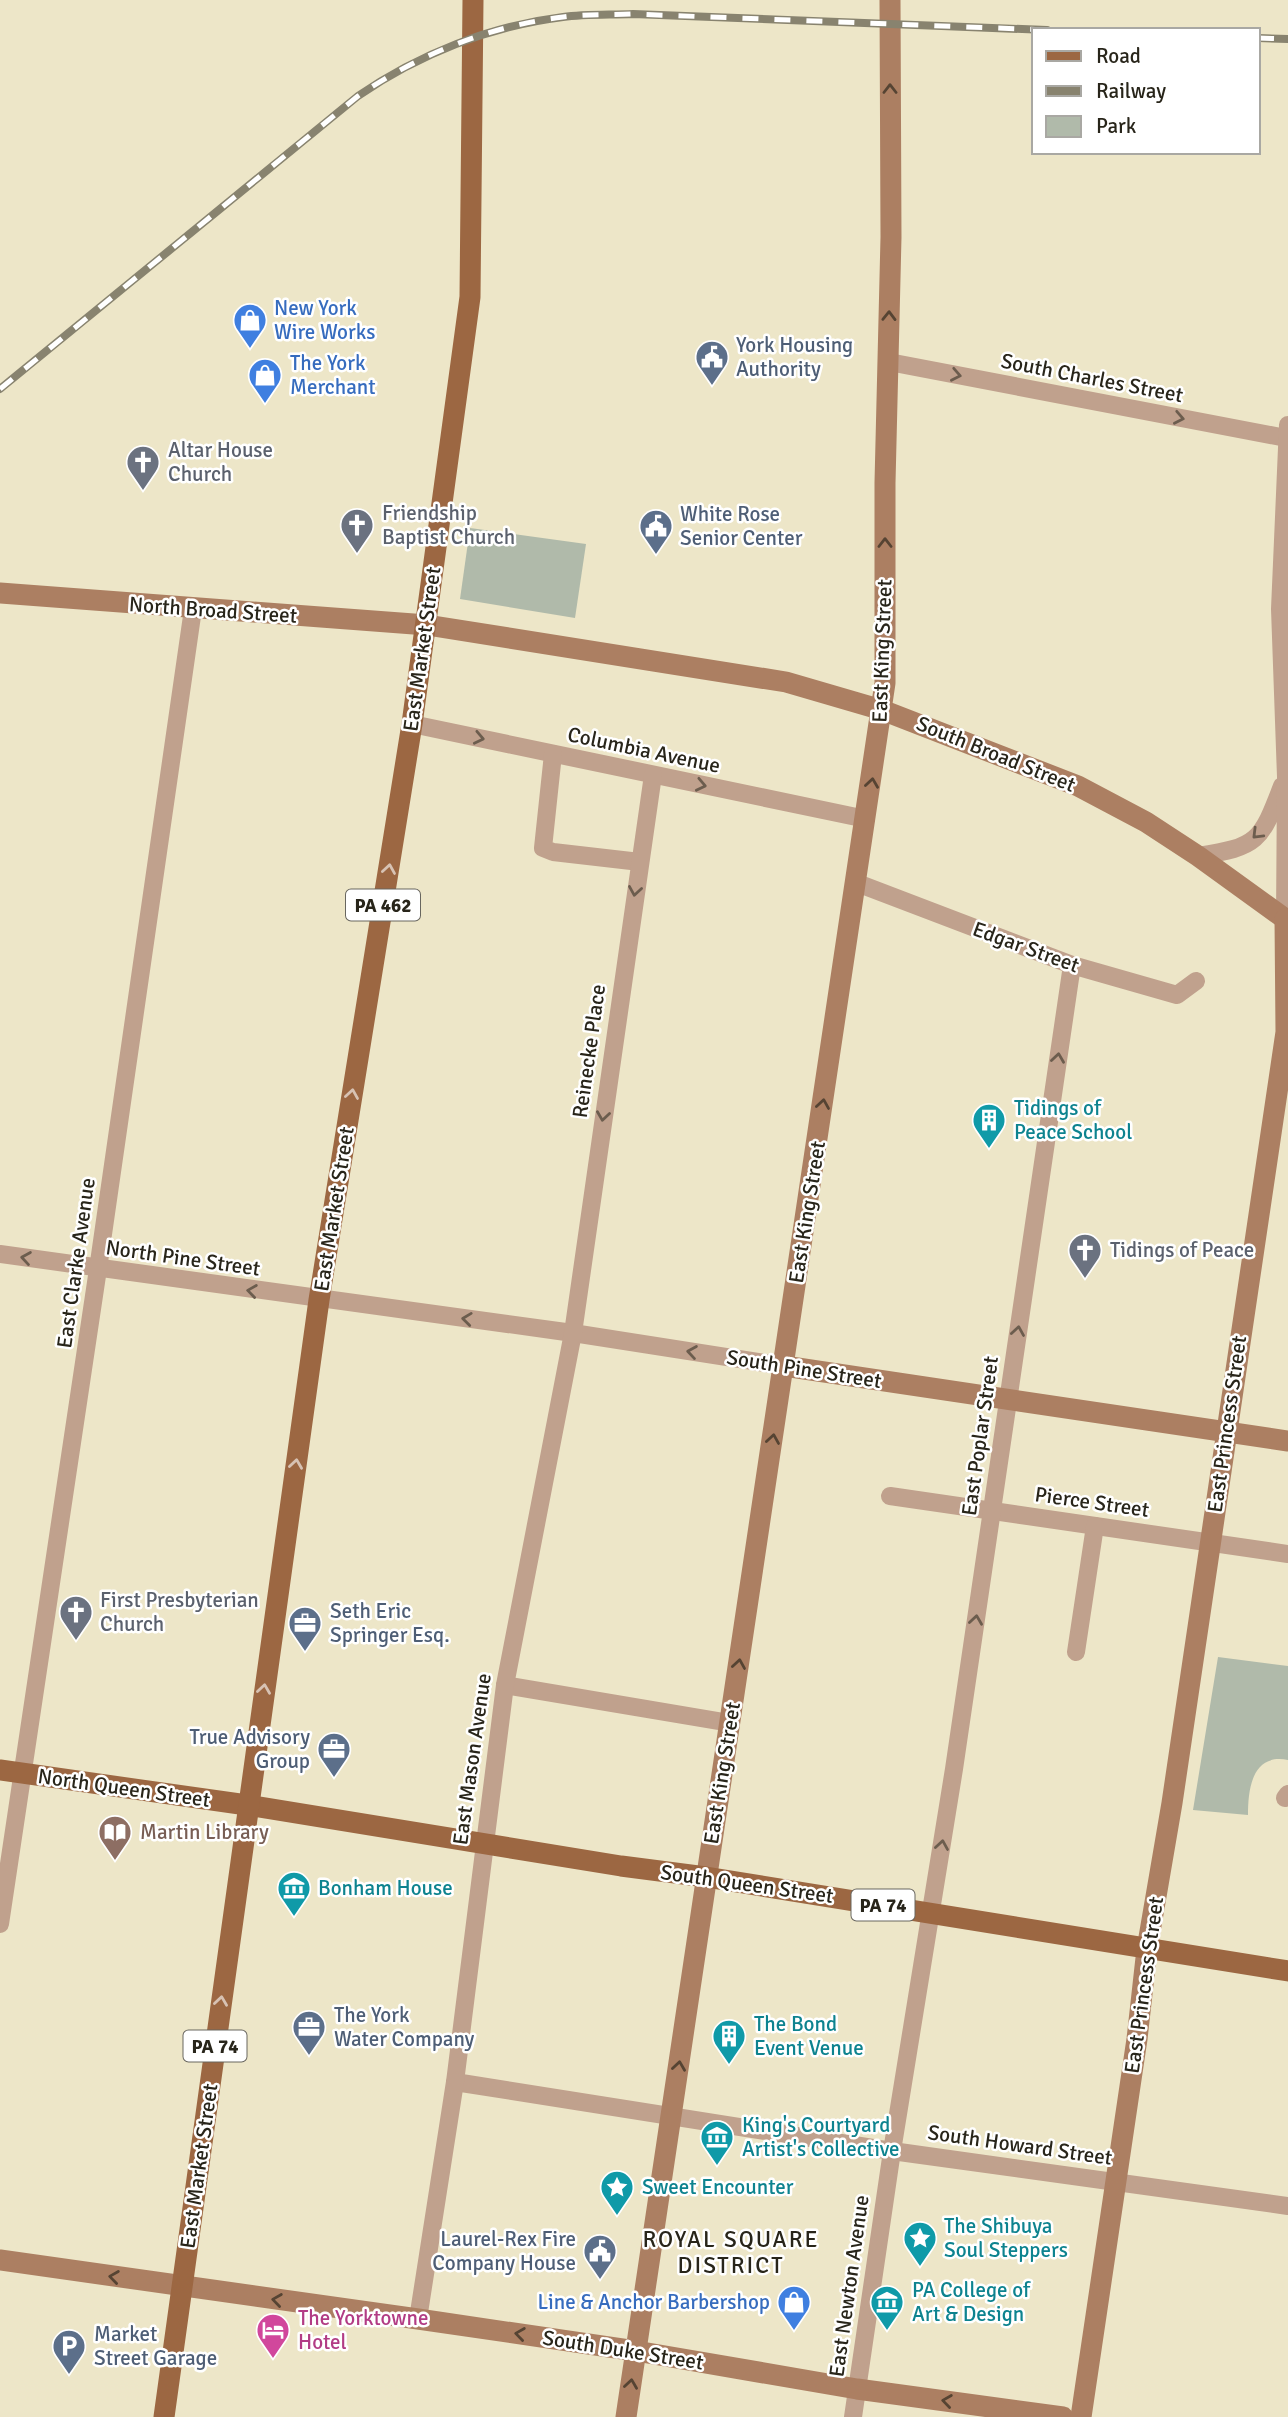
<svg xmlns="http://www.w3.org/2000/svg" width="1288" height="2417" viewBox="0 0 1288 2417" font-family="Signika,sans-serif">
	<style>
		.green { fill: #b0baaa }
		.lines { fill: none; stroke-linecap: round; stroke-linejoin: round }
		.street { stroke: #c0a18d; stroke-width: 18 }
		.secondary { stroke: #ac7f62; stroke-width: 21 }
		.primary { stroke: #9c6742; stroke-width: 21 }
		.rail-casing { stroke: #88836f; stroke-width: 8 }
		.rail { stroke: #fff; stroke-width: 5; stroke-dasharray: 16; stroke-linecap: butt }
		.oneway { stroke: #564433 }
		.oneway2 { stroke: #6c5d4e }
		.oneway3 { stroke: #d7c2b3 }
		.labels { text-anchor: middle; stroke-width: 5; stroke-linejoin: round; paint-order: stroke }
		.shield { fill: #fff; stroke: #68665f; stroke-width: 2 }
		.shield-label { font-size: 19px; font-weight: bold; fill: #28251a }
		.shop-label { font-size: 21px; fill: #366cbe; stroke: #fff; text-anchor: start }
		.service-label { font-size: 21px; fill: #4e5e75; stroke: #fff; text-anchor: start }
		.street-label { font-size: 21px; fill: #28251a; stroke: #fff }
		.worship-label { font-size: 21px; fill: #5b616d; stroke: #fff; text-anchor: start }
		.culture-label { font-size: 21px; fill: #0d838f; stroke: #fff; text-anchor: start }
		.education-label { font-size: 21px; fill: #785e54; stroke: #fff; text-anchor: start }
		.hotel-label { font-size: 21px; fill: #b23c85; stroke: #fff; text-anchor: start }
		.neighbourhood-label { font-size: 23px; letter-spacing: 2px; fill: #28251a; stroke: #fff }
	</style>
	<rect width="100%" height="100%" fill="#ede6c8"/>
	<g class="green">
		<polygon points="470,528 586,544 575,618 460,599"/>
		<path d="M1218 1657 1288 1666V1760C1253 1753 1248 1787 1248 1815L1193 1810Z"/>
	</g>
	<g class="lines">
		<g class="street">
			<polyline points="889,362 1286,438"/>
			<polyline points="412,724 866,819"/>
			<polyline points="553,754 543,848 553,852 640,862"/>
			<path d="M1198 856C1258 847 1261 841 1282 786"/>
			<polyline points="857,883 1072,965 1177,995 1196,981"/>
			<polyline points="1285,919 1286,777 1280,609 1288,425"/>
			<polyline points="0,1254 573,1333 784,1366"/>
			<polyline points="890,1496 1288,1554"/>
			<polyline points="1076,1652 1095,1526"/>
			<polyline points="505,1685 730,1723"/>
			<polyline points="1285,1798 1288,1794"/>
			<polyline points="0,1924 98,1269 193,609"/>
			<polyline points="455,2082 892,2151 1288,2206"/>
			<polyline points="418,2319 455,2082 505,1685 573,1333 653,775"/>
			<polyline points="853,2417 892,2151 954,1769 1072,965"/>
		</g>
		<g class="secondary">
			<polyline points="0,593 427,625 786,682 882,710 1078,786 1146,822 1198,856 1288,921"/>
			<polyline points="784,1366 1288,1441"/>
			<polyline points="0,2260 418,2319 636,2351 857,2389 1063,2417"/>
			<polyline points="626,2417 885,683 885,483 891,237 890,0"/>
			<polyline points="1081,2417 1137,2039 1147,1949 1172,1803 1286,1032 1285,919"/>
		</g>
		<g class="primary">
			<polyline points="0,1770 247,1805 621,1866 706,1877 1288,1971"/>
			<polyline points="164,2417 319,1300 412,724 470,297 473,0"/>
		</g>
		<defs>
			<g id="rail">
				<polyline points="1258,38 1288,39"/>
				<path d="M0 389 358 96C419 54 490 26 563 17 585 14 609 15 633 14L1047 30"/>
			</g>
		</defs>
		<use href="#rail" class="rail-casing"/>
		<use href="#rail" class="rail"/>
	</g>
	<defs><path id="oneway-chevron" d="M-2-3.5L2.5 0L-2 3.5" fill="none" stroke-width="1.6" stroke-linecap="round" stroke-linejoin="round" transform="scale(1.75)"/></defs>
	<g class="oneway">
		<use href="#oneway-chevron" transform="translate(890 89) rotate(-90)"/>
		<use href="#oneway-chevron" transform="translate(889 316) rotate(-89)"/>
		<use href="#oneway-chevron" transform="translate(885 543) rotate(-90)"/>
		<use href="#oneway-chevron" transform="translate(872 783) rotate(-82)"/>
		<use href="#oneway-chevron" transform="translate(823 1104) rotate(-81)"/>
		<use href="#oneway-chevron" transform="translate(773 1439) rotate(-81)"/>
		<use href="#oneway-chevron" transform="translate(739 1664) rotate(-81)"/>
		<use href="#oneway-chevron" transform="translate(679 2066) rotate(-82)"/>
		<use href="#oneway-chevron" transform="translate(114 2277) rotate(-172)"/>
		<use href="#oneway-chevron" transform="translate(277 2300) rotate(-172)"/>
		<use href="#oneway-chevron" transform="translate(520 2334) rotate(-172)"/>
		<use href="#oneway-chevron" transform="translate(631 2384) rotate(-82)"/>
		<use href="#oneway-chevron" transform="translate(947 2401) rotate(-172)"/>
	</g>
	<g class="oneway2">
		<use href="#oneway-chevron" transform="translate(956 375) rotate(11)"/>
		<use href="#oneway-chevron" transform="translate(1179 418) rotate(11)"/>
		<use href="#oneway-chevron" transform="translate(479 738) rotate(12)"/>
		<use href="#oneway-chevron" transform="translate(701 785) rotate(12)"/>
		<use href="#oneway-chevron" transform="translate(1257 834) rotate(135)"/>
		<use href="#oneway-chevron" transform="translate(635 891) rotate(99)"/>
		<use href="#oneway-chevron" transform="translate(1058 1058) rotate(-82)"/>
		<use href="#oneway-chevron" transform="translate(603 1116) rotate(98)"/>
		<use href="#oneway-chevron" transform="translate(26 1258) rotate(-171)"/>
		<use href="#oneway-chevron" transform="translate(252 1291) rotate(-172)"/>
		<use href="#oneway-chevron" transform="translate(467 1319) rotate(-173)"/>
		<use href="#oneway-chevron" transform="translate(1018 1331) rotate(-81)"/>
		<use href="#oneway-chevron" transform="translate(692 1352) rotate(-171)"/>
		<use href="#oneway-chevron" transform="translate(976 1620) rotate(-82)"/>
		<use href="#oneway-chevron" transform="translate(942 1845) rotate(-81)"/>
	</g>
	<g class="oneway3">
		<use href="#oneway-chevron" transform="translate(389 869) rotate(-81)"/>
		<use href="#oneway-chevron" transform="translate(352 1094) rotate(-81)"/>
		<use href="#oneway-chevron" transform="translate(296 1464) rotate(-82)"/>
		<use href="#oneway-chevron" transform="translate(264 1689) rotate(-82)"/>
		<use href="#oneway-chevron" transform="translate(221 2001) rotate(-82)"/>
	</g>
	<defs>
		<symbol id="shop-pin" viewBox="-11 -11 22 30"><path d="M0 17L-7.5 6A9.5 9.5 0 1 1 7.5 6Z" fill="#3f7fe0" stroke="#fff"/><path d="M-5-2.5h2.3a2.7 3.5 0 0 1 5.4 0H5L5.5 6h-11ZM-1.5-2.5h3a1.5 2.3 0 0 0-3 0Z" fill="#fff"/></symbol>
		<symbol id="civic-pin" viewBox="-11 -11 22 30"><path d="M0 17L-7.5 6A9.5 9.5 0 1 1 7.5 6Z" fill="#5c6f8a" stroke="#fff"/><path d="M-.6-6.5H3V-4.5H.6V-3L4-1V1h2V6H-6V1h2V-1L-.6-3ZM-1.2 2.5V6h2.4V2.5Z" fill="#fff"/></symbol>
		<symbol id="church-pin" viewBox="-11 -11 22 30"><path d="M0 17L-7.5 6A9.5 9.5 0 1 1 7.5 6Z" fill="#6b7280" stroke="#fff"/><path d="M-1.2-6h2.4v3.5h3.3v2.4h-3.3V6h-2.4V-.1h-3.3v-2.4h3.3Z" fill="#fff"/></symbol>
		<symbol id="building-pin" viewBox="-11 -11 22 30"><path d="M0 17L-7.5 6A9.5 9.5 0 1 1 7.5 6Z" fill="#0f9aa8" stroke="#fff"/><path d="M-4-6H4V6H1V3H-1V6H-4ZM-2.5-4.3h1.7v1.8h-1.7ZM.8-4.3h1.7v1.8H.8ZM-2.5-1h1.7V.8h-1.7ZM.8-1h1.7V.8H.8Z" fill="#fff"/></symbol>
		<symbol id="office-pin" viewBox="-11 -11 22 30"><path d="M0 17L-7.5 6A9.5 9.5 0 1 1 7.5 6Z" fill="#5c6f8a" stroke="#fff"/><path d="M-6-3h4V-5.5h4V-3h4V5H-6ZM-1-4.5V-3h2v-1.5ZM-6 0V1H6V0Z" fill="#fff"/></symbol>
		<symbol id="library-pin" viewBox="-11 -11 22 30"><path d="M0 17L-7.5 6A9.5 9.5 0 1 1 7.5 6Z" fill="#8d6e63" stroke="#fff"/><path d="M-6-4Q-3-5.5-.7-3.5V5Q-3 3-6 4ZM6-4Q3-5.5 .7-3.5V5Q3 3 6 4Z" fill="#fff"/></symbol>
		<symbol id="museum-pin" viewBox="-11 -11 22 30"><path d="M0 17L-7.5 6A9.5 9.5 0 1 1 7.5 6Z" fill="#0f9aa8" stroke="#fff"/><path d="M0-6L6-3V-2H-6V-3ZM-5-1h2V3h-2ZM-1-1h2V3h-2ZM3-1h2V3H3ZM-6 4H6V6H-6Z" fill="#fff"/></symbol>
		<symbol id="sight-pin" viewBox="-11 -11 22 30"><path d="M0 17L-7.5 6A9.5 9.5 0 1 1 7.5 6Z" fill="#0f9aa8" stroke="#fff"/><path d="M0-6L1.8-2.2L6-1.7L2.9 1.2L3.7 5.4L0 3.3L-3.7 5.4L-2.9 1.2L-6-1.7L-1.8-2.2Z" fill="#fff"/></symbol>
		<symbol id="hotel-pin" viewBox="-11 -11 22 30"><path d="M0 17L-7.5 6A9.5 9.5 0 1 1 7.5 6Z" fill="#d1479c" stroke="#fff"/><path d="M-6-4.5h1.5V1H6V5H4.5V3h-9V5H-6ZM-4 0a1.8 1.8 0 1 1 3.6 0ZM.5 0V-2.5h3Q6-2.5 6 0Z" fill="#fff"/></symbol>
		<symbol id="parking-pin" viewBox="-11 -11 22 30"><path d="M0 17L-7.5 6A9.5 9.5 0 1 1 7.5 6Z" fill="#5c6f8a" stroke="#fff"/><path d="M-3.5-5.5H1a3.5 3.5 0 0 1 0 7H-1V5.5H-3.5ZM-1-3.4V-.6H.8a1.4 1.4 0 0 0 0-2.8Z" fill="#fff"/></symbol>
	</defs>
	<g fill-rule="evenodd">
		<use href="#shop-pin" x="231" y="301" width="38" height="52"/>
		<use href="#civic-pin" x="693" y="338" width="38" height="52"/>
		<use href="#shop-pin" x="246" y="356" width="38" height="52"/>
		<use href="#church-pin" x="124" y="443" width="38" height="52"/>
		<use href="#church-pin" x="338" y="506" width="38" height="52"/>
		<use href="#civic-pin" x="637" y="507" width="38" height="52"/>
		<use href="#building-pin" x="970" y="1101" width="38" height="52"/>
		<use href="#church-pin" x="1066" y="1231" width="38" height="52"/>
		<use href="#church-pin" x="57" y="1593" width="38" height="52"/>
		<use href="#office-pin" x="286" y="1604" width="38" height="52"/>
		<use href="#office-pin" x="315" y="1730" width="38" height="52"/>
		<use href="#library-pin" x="96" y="1813" width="38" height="52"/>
		<use href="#museum-pin" x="275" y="1869" width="38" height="52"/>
		<use href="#office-pin" x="290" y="2008" width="38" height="52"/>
		<use href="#building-pin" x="710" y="2017" width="38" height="52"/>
		<use href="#museum-pin" x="698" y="2118" width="38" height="52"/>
		<use href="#sight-pin" x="598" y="2168" width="38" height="52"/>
		<use href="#sight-pin" x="901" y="2219" width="38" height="52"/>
		<use href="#civic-pin" x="581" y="2232" width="38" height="52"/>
		<use href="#shop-pin" x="775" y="2283" width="38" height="52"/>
		<use href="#museum-pin" x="868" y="2283" width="38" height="52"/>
		<use href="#hotel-pin" x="254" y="2311" width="38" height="52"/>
		<use href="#parking-pin" x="50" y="2327" width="38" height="52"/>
	</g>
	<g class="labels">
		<g class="shield">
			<rect x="346" y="889.5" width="74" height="31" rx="5"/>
			<rect x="851.5" y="1889.5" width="63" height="31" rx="5"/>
			<rect x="183.5" y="2030.5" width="63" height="31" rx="5"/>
		</g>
		<g class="shield-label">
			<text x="383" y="912">PA 462</text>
			<text x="883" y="1912">PA 74</text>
			<text x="215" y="2053">PA 74</text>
		</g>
		<g class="shop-label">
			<text x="274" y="315">New York<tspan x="274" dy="24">Wire Works</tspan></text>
			<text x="290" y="370">The York<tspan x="290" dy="24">Merchant</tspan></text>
			<text x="770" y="2309" text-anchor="end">Line &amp; Anchor Barbershop</text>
		</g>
		<g class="service-label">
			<text x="736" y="352">York Housing<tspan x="736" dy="24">Authority</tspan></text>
			<text x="680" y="521">White Rose<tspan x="680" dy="24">Senior Center</tspan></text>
			<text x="330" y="1618">Seth Eric<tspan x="330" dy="24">Springer Esq.</tspan></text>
			<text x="310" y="1744" text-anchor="end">True Advisory<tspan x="310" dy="24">Group</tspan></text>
			<text x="334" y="2022">The York<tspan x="334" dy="24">Water Company</tspan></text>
			<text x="576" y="2246" text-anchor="end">Laurel-Rex Fire<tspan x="576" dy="24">Company House</tspan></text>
			<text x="94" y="2341">Market<tspan x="94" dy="24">Street Garage</tspan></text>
		</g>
		<g class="street-label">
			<text transform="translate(1092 378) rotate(11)" y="7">South Charles Street</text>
			<text transform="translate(213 610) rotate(4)" y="7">North Broad Street</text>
			<text transform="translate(422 649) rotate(-82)" y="7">East Market Street</text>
			<text transform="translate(882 651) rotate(-88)" y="7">East King Street</text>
			<text transform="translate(644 750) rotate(12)" y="7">Columbia Avenue</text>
			<text transform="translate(996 754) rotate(22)" y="7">South Broad Street</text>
			<text transform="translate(1026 947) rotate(20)" y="7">Edgar Street</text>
			<text transform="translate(589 1051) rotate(-82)" y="7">Reinecke Place</text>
			<text transform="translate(334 1209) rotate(-81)" y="7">East Market Street</text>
			<text transform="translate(807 1212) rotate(-81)" y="7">East King Street</text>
			<text transform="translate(183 1258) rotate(8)" y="7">North Pine Street</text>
			<text transform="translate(76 1263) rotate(-82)" y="7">East Clarke Avenue</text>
			<text transform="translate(804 1369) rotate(9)" y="7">South Pine Street</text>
			<text transform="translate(1227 1424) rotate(-82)" y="7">East Princess Street</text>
			<text transform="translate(980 1436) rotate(-82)" y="7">East Poplar Street</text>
			<text transform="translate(1092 1502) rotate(8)" y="7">Pierce Street</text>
			<text transform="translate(472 1759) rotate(-82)" y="7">East Mason Avenue</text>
			<text transform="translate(722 1773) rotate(-81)" y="7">East King Street</text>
			<text transform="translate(124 1788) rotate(8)" y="7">North Queen Street</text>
			<text transform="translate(747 1884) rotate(8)" y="7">South Queen Street</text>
			<text transform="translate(1144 1985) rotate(-82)" y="7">East Princess Street</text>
			<text transform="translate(1020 2145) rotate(8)" y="7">South Howard Street</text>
			<text transform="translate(199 2166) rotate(-82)" y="7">East Market Street</text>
			<text transform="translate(849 2286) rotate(-82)" y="7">East Newton Avenue</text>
			<text transform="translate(623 2350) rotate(9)" y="7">South Duke Street</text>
		</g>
		<g class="worship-label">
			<text x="168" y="457">Altar House<tspan x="168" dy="24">Church</tspan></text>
			<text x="382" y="520">Friendship<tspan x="382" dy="24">Baptist Church</tspan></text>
			<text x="1110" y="1257">Tidings of Peace</text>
			<text x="100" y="1607">First Presbyterian<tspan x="100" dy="24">Church</tspan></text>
		</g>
		<g class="culture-label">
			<text x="1014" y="1115">Tidings of<tspan x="1014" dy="24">Peace School</tspan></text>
			<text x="318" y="1895">Bonham House</text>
			<text x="754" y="2031">The Bond<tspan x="754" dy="24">Event Venue</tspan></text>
			<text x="742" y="2132">King's Courtyard<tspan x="742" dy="24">Artist's Collective</tspan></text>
			<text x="642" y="2194">Sweet Encounter</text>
			<text x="944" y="2233">The Shibuya<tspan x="944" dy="24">Soul Steppers</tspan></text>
			<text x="912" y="2297">PA College of<tspan x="912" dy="24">Art &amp; Design</tspan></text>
		</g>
		<g class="education-label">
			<text x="140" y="1839">Martin Library</text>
		</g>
		<g class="hotel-label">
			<text x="298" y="2325">The Yorktowne<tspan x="298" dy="24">Hotel</tspan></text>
		</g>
		<g class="neighbourhood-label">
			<text x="731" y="2247">ROYAL SQUARE<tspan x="731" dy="26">DISTRICT</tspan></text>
		</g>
	</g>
	<rect x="1032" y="28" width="228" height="126" fill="#ffffff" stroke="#a9a8a3" stroke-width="2"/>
	<rect x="1046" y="51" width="35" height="10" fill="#9c6742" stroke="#a9a8a3" stroke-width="2"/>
	<text x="1096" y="63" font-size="21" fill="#28251a">Road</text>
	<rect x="1046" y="86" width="35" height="10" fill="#88836f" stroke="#a9a8a3" stroke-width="2"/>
	<text x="1096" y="98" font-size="21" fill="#28251a">Railway</text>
	<rect x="1046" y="116" width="35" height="21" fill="#b0baaa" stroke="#a9a8a3" stroke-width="2"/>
	<text x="1096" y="133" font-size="21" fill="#28251a">Park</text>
</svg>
